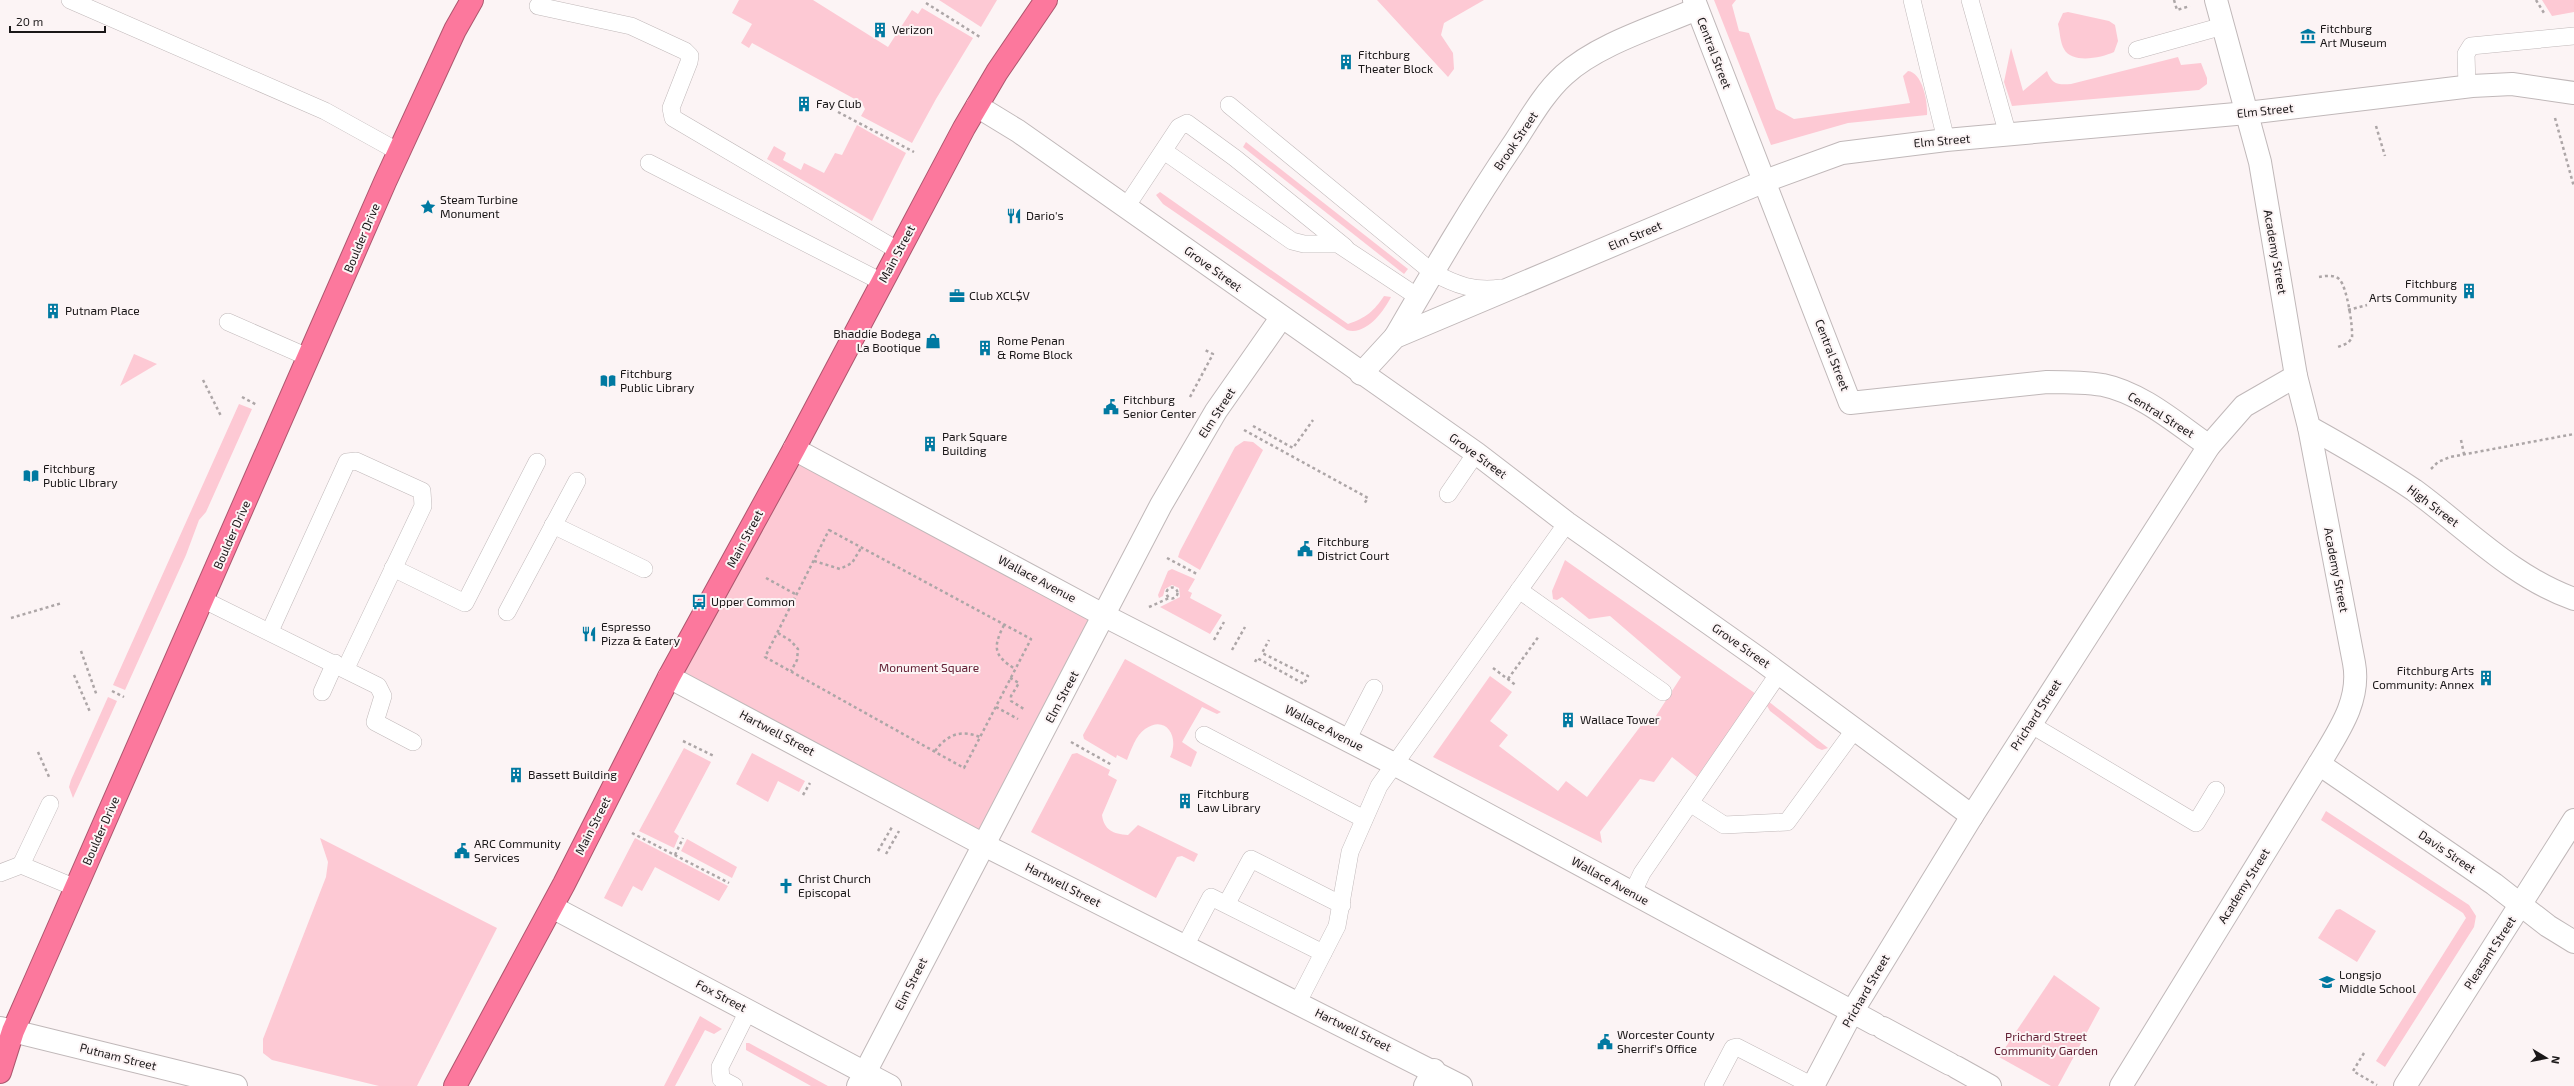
<svg xmlns="http://www.w3.org/2000/svg" width="2574" height="1086" viewBox="0 0 2574 1086" font-family="'Exo 2',sans-serif">
	<style>
		.green { fill: #fdc9d4 }
		.lines { fill: none; stroke-linecap: round; stroke-linejoin: round }
		.lane-casing { stroke: #c0b8b9; stroke-width: 18 }
		.street-casing { stroke: #c0b8b9; stroke-width: 24 }
		.secondary-casing { stroke: #c0b8b9; stroke-width: 24 }
		.highway-casing { stroke: #ad566e; stroke-width: 24 }
		.path { stroke: #ada6a7; stroke-width: 2.5; stroke-dasharray: 3 3; stroke-linecap: butt }
		.lane { stroke: #fff; stroke-width: 17 }
		.street { stroke: #fff; stroke-width: 22 }
		.secondary { stroke: #fff; stroke-width: 22 }
		.highway { stroke: #fc789d; stroke-width: 22 }
		.labels { text-anchor: middle; stroke-width: 4; stroke-linejoin: round; paint-order: stroke }
		.poi-label { font-size: 12px; fill: #1a1718; stroke: #fcf4f5; text-anchor: start }
		.street-label { font-size: 12px; fill: #1a1718; stroke: #fcf4f5 }
		.park-label { font-size: 12px; fill: #642136; stroke: #fcf4f5 }
	</style>
	<rect width="100%" height="100%" fill="#fcf4f5"/>
	<g class="green">
		<polygon points="739,0 813,0 888,47 912,10 918,14 922,8 973,38 936,99 912,143 861,116 865,109 862,103 752,43 749,48 741,43 752,24 732,13"/>
		<polygon points="939,0 997,0 981,27"/>
		<polygon points="1377,0 1484,0 1444,23 1441,35 1453,53 1454,69 1448,77"/>
		<path d="M1714 0H1736L1732 5 1739 31 1749 33 1776 109 1794 119 1910 103 1903 76 1908 71C1923 73 1928 103 1927 115L1848 123 1771 145Z"/>
		<polygon points="2542,0 2574,0 2574,12 2552,16"/>
		<path d="M2068 12 2109 21 2115 25 2118 41 2114 52C2101 58 2072 64 2064 49 2060 42 2060 32 2058 24L2063 13Z"/>
		<path d="M2011 48 2023 91 2047 71C2052 84 2057 85 2071 84L2178 57 2181 65 2201 63 2207 78V84L2199 90 2012 106 2004 82Z"/>
		<polygon points="857,125 906,153 872,221 767,159 774,146 786,153 783,160 801,170 804,163 824,173 835,153 842,155"/>
		<polygon points="1246,142 1408,269 1404,274 1243,147"/>
		<path d="M1160 192 1348 324C1366 318 1374 311 1384 296L1391 297C1384 311 1366 336 1347 330L1163 204 1156 195Z"/>
		<polygon points="134,354 157,364 120,386"/>
		<polygon points="239,404 252,409 206,512 199,520 186,555 125,690 113,685"/>
		<polygon points="1244,441 1253,442 1263,450 1200,570 1178,557 1180,551 1235,447"/>
		<polygon points="794,449 1105,616 984,845 669,677"/>
		<polygon points="1565,560 1756,694 1697,777 1672,757 1654,782 1640,779 1600,832 1602,843 1433,757 1490,676 1512,692 1490,721 1508,735 1499,746 1558,791 1566,781 1587,797 1646,719 1652,722 1681,677 1610,616 1589,619 1562,597 1557,600 1553,599 1552,591"/>
		<polygon points="1172,569 1195,579 1188,591 1192,593 1190,598 1222,615 1210,634 1160,607 1180,597 1179,588 1172,585 1165,589 1163,596 1159,598 1158,595 1168,571"/>
		<path d="M1125 659 1221 712 1217 714 1202 707 1182 742 1197 752 1191 767 1170 757C1180 737 1166 714 1145 729 1136 735 1131 750 1127 760L1117 755 1116 758 1084 739 1083 735Z"/>
		<polygon points="108,697 117,701 73,798 69,787 71,780"/>
		<polygon points="1768,701 1828,748 1822,750 1817,748 1770,711 1767,706"/>
		<polygon points="684,748 711,762 674,832 679,836 674,848 639,831"/>
		<polygon points="752,753 805,781 799,792 778,781 768,802 736,784"/>
		<path d="M1077 753 1110 770 1108 775 1117 780 1102 815C1104 830 1113 834 1128 835L1138 825 1198 854 1194 862 1182 856 1177 857 1156 898 1031 832 1072 754Z"/>
		<polygon points="2326,811 2469,905 2476,916 2474,927 2385,1067 2376,1061 2466,918 2463,913 2321,820"/>
		<polygon points="320,838 497,928 417,1086 379,1086 272,1060 263,1053 263,1039 326,877 328,862"/>
		<polygon points="635,838 728,886 719,901 655,867 642,891 633,886 622,907 604,898"/>
		<polygon points="687,839 737,867 732,878 681,851"/>
		<polygon points="2340,909 2376,931 2357,962 2318,938 2336,910"/>
		<polygon points="2054,975 2100,1008 2058,1086 2051,1086 1999,1057"/>
		<polygon points="700,1016 722,1029 714,1034 705,1030 675,1086 664,1086"/>
		<polygon points="746,1043 749,1043 828,1086 811,1086 746,1050"/>
	</g>
	<g class="lines">
		<defs>
			<g id="lane">
				<polyline points="70,0 325,111 399,152"/>
				<polyline points="1912,0 1946,140"/>
				<polyline points="1970,0 2008,135"/>
				<polyline points="538,6 631,26 685,51 690,56 689,62 671,108 673,118 899,251"/>
				<polyline points="2137,50 2223,26"/>
				<polyline points="2467,86 2466,54 2471,46 2574,36"/>
				<path d="M1229 105 1432 272C1456 285 1475 292 1501 288"/>
				<polyline points="1164,151 1292,241 1304,244 1338,244 1418,297"/>
				<polyline points="649,163 882,282"/>
				<polyline points="1126,207 1179,127 1187,123 1235,158 1345,247"/>
				<polyline points="228,322 310,358"/>
				<polyline points="1448,494 1476,453"/>
				<polyline points="553,525 644,569"/>
				<polyline points="393,568 465,603 537,462"/>
				<polyline points="1519,590 1663,692"/>
				<polyline points="204,600 378,686 383,696 375,722 413,742"/>
				<polyline points="507,612 577,481"/>
				<polyline points="270,631 347,462 356,461 422,491 423,506 346,668"/>
				<polyline points="322,692 335,663"/>
				<polyline points="2030,724 2196,823 2216,790"/>
				<polyline points="1204,735 1364,819"/>
				<polyline points="1347,740 1374,688"/>
				<polyline points="1690,803 1724,825 1787,822 1855,729"/>
				<polyline points="50,804 21,865 76,888"/>
				<polyline points="0,873 21,865"/>
				<polyline points="1632,894 1642,873 1779,673"/>
				<polyline points="1227,903 1251,859 1342,905"/>
				<polyline points="1185,946 1211,897 1323,953"/>
				<polyline points="1298,1002 1337,926 1350,852 1379,786 1567,523"/>
				<polyline points="734,1086 721,1079 720,1067 748,1011"/>
				<polyline points="1713,1086 1733,1048 1737,1047 1813,1086"/>
			</g>
			<g id="street">
				<path d="M1694 0 1850 403 2047 382C2066 382 2084 382 2103 385 2142 393 2177 424 2209 446"/>
				<polyline points="977,106 1018,131 1476,453 1567,523 1761,660 1972,816"/>
				<path d="M1395 337C1433 272 1470 208 1512 146 1528 122 1543 94 1564 75 1598 44 1655 27 1697 9"/>
				<polyline points="1361,374 1395,337 1765,181 1842,153 1946,140 2247,113 2472,86 2512,84 2574,93"/>
				<polyline points="794,449 1105,616 1394,764 1875,1024"/>
				<polyline points="669,677 984,845 1461,1086"/>
				<polyline points="2319,764 2494,884 2548,926 2574,942"/>
				<polyline points="552,907 890,1086"/>
				<polyline points="1883,1028 1950,1064"/>
				<polyline points="1956,1067 1990,1086"/>
				<polyline points="858,1086 1161,505 1216,411 1281,318"/>
				<polyline points="1425,1086 1434,1070"/>
				<polyline points="1813,1086 1852,1012 1972,816 2209,446 2244,406 2296,376"/>
				<path d="M2121 1086 2319 764C2338 732 2361 701 2354 663L2309 427"/>
				<polyline points="2405,1086 2574,820"/>
			</g>
			<g id="secondary">
				<path d="M2216 0 2260 162 2296 376 2309 427C2345 447 2380 467 2414 490 2466 528 2512 577 2574 599"/>
				<polyline points="0,1028 236,1086"/>
			</g>
			<g id="highway">
				<polyline points="0,1072 13,1031 35,981 385,182 455,30 472,0"/>
				<polyline points="455,1086 564,884 669,677 794,449 964,128 997,72 1046,0"/>
			</g>
		</defs>
		<use href="#lane" class="lane-casing"/>
		<use href="#street" class="street-casing"/>
		<use href="#secondary" class="secondary-casing"/>
		<use href="#highway" class="highway-casing"/>
		<g class="path">
			<polyline points="2174,0 2177,10 2190,6"/>
			<polyline points="2536,0 2544,13"/>
			<polyline points="926,3 980,37"/>
			<polyline points="838,112 914,152"/>
			<polyline points="2555,118 2574,187"/>
			<polyline points="2376,126 2385,156"/>
			<path d="M2319 277C2325 276 2335 274 2340 280 2347 288 2353 326 2352 338L2348 343 2338 347"/>
			<polyline points="2348,310 2367,305"/>
			<polyline points="203,380 221,416"/>
			<polyline points="242,397 257,405"/>
			<polyline points="1190,397 1213,354 1205,350"/>
			<polyline points="1253,426 1293,448 1313,420"/>
			<polyline points="1244,430 1368,498 1364,504"/>
			<polyline points="2461,440 2464,454"/>
			<polyline points="2431,469 2438,462 2450,457 2574,434"/>
			<polygon points="829,530 1031,639 964,768 765,657"/>
			<polyline points="1167,558 1197,574"/>
			<polyline points="814,561 840,569 852,563 861,548"/>
			<polyline points="766,578 797,595"/>
			<circle cx="1172" cy="593" r="5.5"/>
			<polyline points="1149,607 1169,598"/>
			<polyline points="11,618 62,603"/>
			<path d="M1004 625C993 647 993 655 1015 669"/>
			<polyline points="778,633 791,641 798,649 797,660 791,671"/>
			<polyline points="1214,640 1224,622"/>
			<polyline points="1232,650 1245,627"/>
			<polyline points="81,651 97,696"/>
			<polyline points="1255,662 1257,658 1304,684 1308,676 1262,653 1269,640"/>
			<polyline points="1493,668 1517,686"/>
			<polyline points="74,675 90,712"/>
			<polyline points="1010,678 1019,683 1011,696 1011,701 1024,709"/>
			<polyline points="1508,679 1539,636"/>
			<polyline points="112,691 124,697"/>
			<polyline points="996,707 1018,719"/>
			<polyline points="683,741 714,756"/>
			<polyline points="1071,742 1112,765"/>
			<path d="M935 751C947 735 960 729 980 737"/>
			<polyline points="38,752 50,779"/>
			<polyline points="803,795 810,783"/>
			<polyline points="632,833 729,883"/>
			<polyline points="878,851 892,827"/>
			<polyline points="886,854 899,831"/>
			<polyline points="675,855 683,838"/>
			<polyline points="2364,1053 2353,1071 2377,1085"/>
		</g>
		<use href="#lane" class="lane"/>
		<use href="#street" class="street"/>
		<use href="#secondary" class="secondary"/>
		<use href="#highway" class="highway"/>
	</g>
	<defs>
		<symbol id="building-bare" viewBox="-9 -9 18 18"><path d="M-4-6H4V6H1V3H-1V6H-4ZM-2.5-4.3h1.7v1.8h-1.7ZM.8-4.3h1.7v1.8H.8ZM-2.5-1h1.7V.8h-1.7ZM.8-1h1.7V.8H.8Z" fill="#0079a1" stroke="#fcf4f5" stroke-width="2.5" paint-order="stroke"/></symbol>
		<symbol id="museum-bare" viewBox="-9 -9 18 18"><path d="M0-6L6-3V-2H-6V-3ZM-5-1h2V3h-2ZM-1-1h2V3h-2ZM3-1h2V3H3ZM-6 4H6V6H-6Z" fill="#0079a1" stroke="#fcf4f5" stroke-width="2.5" paint-order="stroke"/></symbol>
		<symbol id="sight-bare" viewBox="-9 -9 18 18"><path d="M0-6L1.8-2.2L6-1.7L2.9 1.2L3.7 5.4L0 3.3L-3.7 5.4L-2.9 1.2L-6-1.7L-1.8-2.2Z" fill="#0079a1" stroke="#fcf4f5" stroke-width="2.5" paint-order="stroke"/></symbol>
		<symbol id="restaurant-bare" viewBox="-9 -9 18 18"><path d="M-5-6h1v4h1v-4h1v4h1v-4h1v5L-1.5 .5V6h-2V.5L-5-1ZM5-6V6H3V1.5H1.5Q1.5-4 5-6Z" fill="#0079a1" stroke="#fcf4f5" stroke-width="2.5" paint-order="stroke"/></symbol>
		<symbol id="office-bare" viewBox="-9 -9 18 18"><path d="M-6-3h4V-5.5h4V-3h4V5H-6ZM-1-4.5V-3h2v-1.5ZM-6 0V1H6V0Z" fill="#0079a1" stroke="#fcf4f5" stroke-width="2.5" paint-order="stroke"/></symbol>
		<symbol id="shop-bare" viewBox="-9 -9 18 18"><path d="M-5-2.5h2.3a2.7 3.5 0 0 1 5.4 0H5L5.5 6h-11ZM-1.5-2.5h3a1.5 2.3 0 0 0-3 0Z" fill="#0079a1" stroke="#fcf4f5" stroke-width="2.5" paint-order="stroke"/></symbol>
		<symbol id="library-bare" viewBox="-9 -9 18 18"><path d="M-6-4Q-3-5.5-.7-3.5V5Q-3 3-6 4ZM6-4Q3-5.5 .7-3.5V5Q3 3 6 4Z" fill="#0079a1" stroke="#fcf4f5" stroke-width="2.5" paint-order="stroke"/></symbol>
		<symbol id="civic-bare" viewBox="-9 -9 18 18"><path d="M-.6-6.5H3V-4.5H.6V-3L4-1V1h2V6H-6V1h2V-1L-.6-3ZM-1.2 2.5V6h2.4V2.5Z" fill="#0079a1" stroke="#fcf4f5" stroke-width="2.5" paint-order="stroke"/></symbol>
		<symbol id="bus-bare" viewBox="-9 -9 18 18"><path d="M-5-6H5V4H4V6H2V4H-2V6H-4V4H-5ZM-3.5-4V0h7V-4ZM-3.5 1.2v1.5H-2V1.2ZM2 1.2v1.5H3.5V1.2Z" fill="#0079a1" stroke="#fcf4f5" stroke-width="2.5" paint-order="stroke"/></symbol>
		<symbol id="church-bare" viewBox="-9 -9 18 18"><path d="M-1.2-6h2.4v3.5h3.3v2.4h-3.3V6h-2.4V-.1h-3.3v-2.4h3.3Z" fill="#0079a1" stroke="#fcf4f5" stroke-width="2.5" paint-order="stroke"/></symbol>
		<symbol id="school-bare" viewBox="-9 -9 18 18"><path d="M0-5L7-2L0 1L-7-2ZM-4 1L0 2.5L4 1V4Q0 6-4 4Z" fill="#0079a1" stroke="#fcf4f5" stroke-width="2.5" paint-order="stroke"/></symbol>
	</defs>
	<g fill-rule="evenodd">
		<use href="#building-bare" x="869" y="19" width="22" height="22"/>
		<use href="#museum-bare" x="2297" y="25" width="22" height="22"/>
		<use href="#building-bare" x="1335" y="51" width="22" height="22"/>
		<use href="#building-bare" x="793" y="93" width="22" height="22"/>
		<use href="#sight-bare" x="417" y="196" width="22" height="22"/>
		<use href="#restaurant-bare" x="1003" y="205" width="22" height="22"/>
		<use href="#building-bare" x="2458" y="280" width="22" height="22"/>
		<use href="#office-bare" x="946" y="285" width="22" height="22"/>
		<use href="#building-bare" x="42" y="300" width="22" height="22"/>
		<use href="#shop-bare" x="922" y="330" width="22" height="22"/>
		<use href="#building-bare" x="974" y="337" width="22" height="22"/>
		<use href="#library-bare" x="597" y="370" width="22" height="22"/>
		<use href="#civic-bare" x="1100" y="396" width="22" height="22"/>
		<use href="#building-bare" x="919" y="433" width="22" height="22"/>
		<use href="#library-bare" x="20" y="465" width="22" height="22"/>
		<use href="#civic-bare" x="1294" y="538" width="22" height="22"/>
		<use href="#bus-bare" x="688" y="591" width="22" height="22"/>
		<use href="#restaurant-bare" x="578" y="623" width="22" height="22"/>
		<use href="#building-bare" x="2475" y="667" width="22" height="22"/>
		<use href="#building-bare" x="1557" y="709" width="22" height="22"/>
		<use href="#building-bare" x="505" y="764" width="22" height="22"/>
		<use href="#building-bare" x="1174" y="790" width="22" height="22"/>
		<use href="#civic-bare" x="451" y="840" width="22" height="22"/>
		<use href="#church-bare" x="775" y="875" width="22" height="22"/>
		<use href="#school-bare" x="2316" y="971" width="22" height="22"/>
		<use href="#civic-bare" x="1594" y="1031" width="22" height="22"/>
	</g>
	<g class="labels">
		<g class="poi-label">
			<text x="2320" y="33">Fitchburg<tspan x="2320" dy="14">Art Museum</tspan></text>
			<text x="892" y="34">Verizon</text>
			<text x="1358" y="59">Fitchburg<tspan x="1358" dy="14">Theater Block</tspan></text>
			<text x="816" y="108">Fay Club</text>
			<text x="440" y="204">Steam Turbine<tspan x="440" dy="14">Monument</tspan></text>
			<text x="1026" y="220">Dario's</text>
			<text x="2457" y="288" text-anchor="end">Fitchburg<tspan x="2457" dy="14">Arts Community</tspan></text>
			<text x="969" y="300">Club XCL$V</text>
			<text x="65" y="315">Putnam Place</text>
			<text x="921" y="338" text-anchor="end">Bhaddie Bodega<tspan x="921" dy="14">La Bootique</tspan></text>
			<text x="997" y="345">Rome Penan<tspan x="997" dy="14">&amp; Rome Block</tspan></text>
			<text x="620" y="378">Fitchburg<tspan x="620" dy="14">Public Library</tspan></text>
			<text x="1123" y="404">Fitchburg<tspan x="1123" dy="14">Senior Center</tspan></text>
			<text x="942" y="441">Park Square<tspan x="942" dy="14">Building</tspan></text>
			<text x="43" y="473">Fitchburg<tspan x="43" dy="14">Public LIbrary</tspan></text>
			<text x="1317" y="546">Fitchburg<tspan x="1317" dy="14">District Court</tspan></text>
			<text x="711" y="606">Upper Common</text>
			<text x="601" y="631">Espresso<tspan x="601" dy="14">Pizza &amp; Eatery</tspan></text>
			<text x="2474" y="675" text-anchor="end">Fitchburg Arts<tspan x="2474" dy="14">Community: Annex</tspan></text>
			<text x="1580" y="724">Wallace Tower</text>
			<text x="528" y="779">Bassett Building</text>
			<text x="1197" y="798">Fitchburg<tspan x="1197" dy="14">Law Library</tspan></text>
			<text x="474" y="848">ARC Community<tspan x="474" dy="14">Services</tspan></text>
			<text x="798" y="883">Christ Church<tspan x="798" dy="14">Episcopal</tspan></text>
			<text x="2339" y="979">Longsjo<tspan x="2339" dy="14">Middle School</tspan></text>
			<text x="1617" y="1039">Worcester County<tspan x="1617" dy="14">Sherrif's Office</tspan></text>
		</g>
		<g class="street-label">
			<text transform="translate(1714 53) rotate(69)" y="4">Central Street</text>
			<text transform="translate(2265 111) rotate(-6)" y="4">Elm Street</text>
			<text transform="translate(1516 141) rotate(-56)" y="4">Brook Street</text>
			<text transform="translate(1942 141) rotate(-5)" y="4">Elm Street</text>
			<text transform="translate(1635 236) rotate(-23)" y="4">Elm Street</text>
			<text transform="translate(362 238) rotate(-67)" y="4">Boulder Drive</text>
			<text transform="translate(2275 252) rotate(80)" y="4">Academy Street</text>
			<text transform="translate(897 254) rotate(-62)" y="4">Main Street</text>
			<text transform="translate(1213 269) rotate(36)" y="4">Grove Street</text>
			<text transform="translate(1832 355) rotate(69)" y="4">Central Street</text>
			<text transform="translate(1217 413) rotate(-57)" y="4">Elm Street</text>
			<text transform="translate(2161 415) rotate(32)" y="4">Central Street</text>
			<text transform="translate(1478 456) rotate(36)" y="4">Grove Street</text>
			<text transform="translate(2433 506) rotate(37)" y="4">High Street</text>
			<text transform="translate(232 535) rotate(-66)" y="4">Boulder Drive</text>
			<text transform="translate(745 539) rotate(-62)" y="4">Main Street</text>
			<text transform="translate(2336 570) rotate(79)" y="4">Academy Street</text>
			<text transform="translate(1037 579) rotate(28)" y="4">Wallace Avenue</text>
			<text transform="translate(1741 646) rotate(35)" y="4">Grove Street</text>
			<text transform="translate(1062 697) rotate(-62)" y="4">Elm Street</text>
			<text transform="translate(2036 715) rotate(-57)" y="4">Prichard Street</text>
			<text transform="translate(1324 728) rotate(27)" y="4">Wallace Avenue</text>
			<text transform="translate(777 733) rotate(28)" y="4">Hartwell Street</text>
			<text transform="translate(593 826) rotate(-63)" y="4">Main Street</text>
			<text transform="translate(101 831) rotate(-66)" y="4">Boulder Drive</text>
			<text transform="translate(2447 852) rotate(34)" y="4">Davis Street</text>
			<text transform="translate(1610 881) rotate(29)" y="4">Wallace Avenue</text>
			<text transform="translate(1063 885) rotate(27)" y="4">Hartwell Street</text>
			<text transform="translate(2244 886) rotate(-58)" y="4">Academy Street</text>
			<text transform="translate(2490 953) rotate(-57)" y="4">Pleasant Street</text>
			<text transform="translate(911 984) rotate(-63)" y="4">Elm Street</text>
			<text transform="translate(1866 991) rotate(-60)" y="4">Prichard Street</text>
			<text transform="translate(721 996) rotate(28)" y="4">Fox Street</text>
			<text transform="translate(1353 1030) rotate(26)" y="4">Hartwell Street</text>
			<text transform="translate(118 1057) rotate(14)" y="4">Putnam Street</text>
		</g>
		<g class="park-label">
			<text x="929" y="672">Monument Square</text>
			<text x="2046" y="1041">Prichard Street<tspan x="2046" dy="14">Community Garden</tspan></text>
		</g>
	</g>
	<g transform="translate(2546 1058) rotate(100)" stroke="#fcf4f5" stroke-width="3" paint-order="stroke">
	<path d="M0-3L7 15L0 10L-7 15Z" fill="#1a1718"/>
	<text y="-6" font-size="11" font-weight="bold" text-anchor="middle" fill="#1a1718">N</text>
	</g>
	<path d="M10 26v6h95v-6" fill="none" stroke="#1a1718" stroke-width="2"/>
	<text x="16" y="26" font-size="12" fill="#1a1718" stroke="#fcf4f5" stroke-width="3" paint-order="stroke">20 m</text>
</svg>
